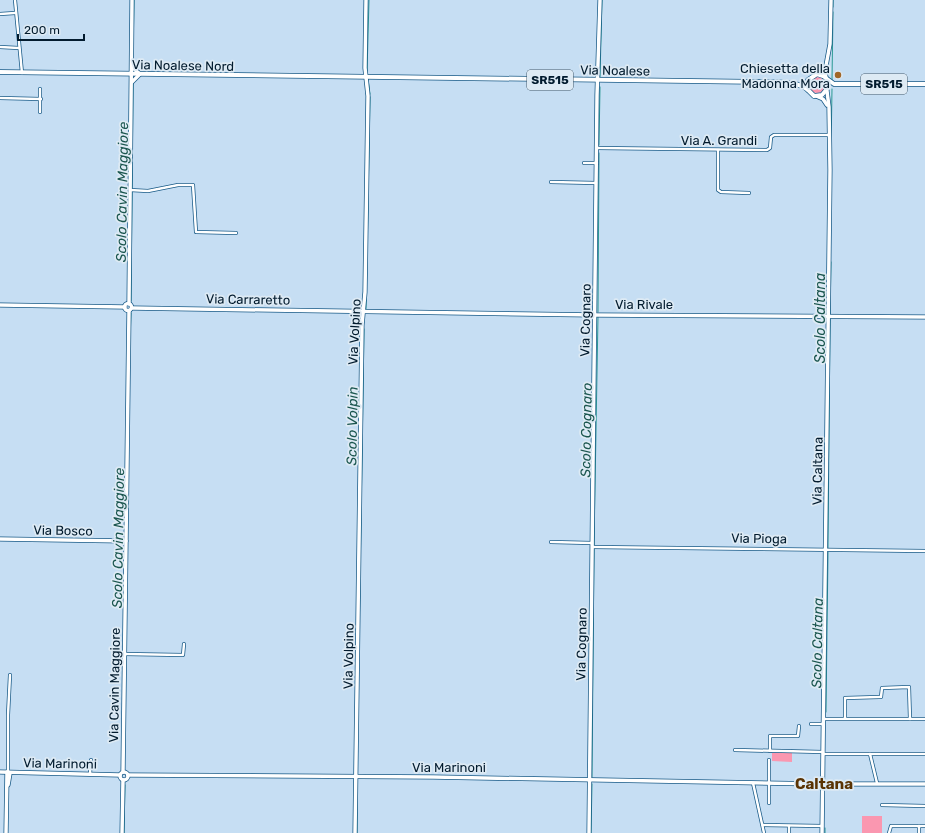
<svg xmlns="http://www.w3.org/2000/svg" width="925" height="833" viewBox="0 0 925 833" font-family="Rubik,sans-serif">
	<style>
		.green { fill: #fa97b0 }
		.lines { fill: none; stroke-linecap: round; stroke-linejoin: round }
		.stream { stroke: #2b9a94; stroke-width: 1 }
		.street-casing { stroke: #185a87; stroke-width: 4 }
		.secondary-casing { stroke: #185a87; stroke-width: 5 }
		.primary-casing { stroke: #185a87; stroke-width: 5.5 }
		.street { stroke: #fff; stroke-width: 2.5 }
		.secondary { stroke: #fff; stroke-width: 3.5 }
		.primary { stroke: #fff; stroke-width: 4 }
		.poi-dot { fill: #a16627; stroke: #ddeaf4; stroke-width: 1.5 }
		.labels { text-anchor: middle; stroke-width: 3.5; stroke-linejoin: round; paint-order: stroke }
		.shield { fill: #ddeaf4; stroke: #445969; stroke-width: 1 }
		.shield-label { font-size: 12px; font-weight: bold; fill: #021b2e }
		.street-label { font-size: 13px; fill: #021b2e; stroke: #ddeaf4 }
		.poi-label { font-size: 13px; fill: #021b2e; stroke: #ddeaf4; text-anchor: end }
		.water-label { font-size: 14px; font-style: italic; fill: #1b564f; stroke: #ddeaf4 }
		.quarter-label { font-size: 15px; font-weight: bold; fill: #5a3303; stroke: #ddeaf4 }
	</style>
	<rect width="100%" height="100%" fill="#c6def3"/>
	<g class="green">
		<circle cx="817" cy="85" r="8"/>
		<polygon points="772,753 792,753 792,762 772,761"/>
		<rect x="862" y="816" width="20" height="17"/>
	</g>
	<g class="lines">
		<g class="stream">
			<polyline points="833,7 833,0"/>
			<polyline points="133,57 134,0"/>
			<polyline points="367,73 369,0"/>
			<polyline points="600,77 602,0"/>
			<polyline points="368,79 370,94"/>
			<polyline points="832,81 833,12"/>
			<polyline points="599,145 600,87"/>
			<polyline points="831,152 832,89"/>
			<polyline points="131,301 133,84"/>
			<polyline points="366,310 370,97"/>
			<polyline points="598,312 599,153"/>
			<polyline points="830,314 831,262"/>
			<polyline points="130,340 131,313"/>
			<polyline points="594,545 598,316"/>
			<polyline points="828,548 830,318"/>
			<polyline points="359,644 364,329"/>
			<polyline points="826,712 828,552"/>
			<polyline points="592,777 594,549"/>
			<polyline points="124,833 125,785"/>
			<polyline points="357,833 357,781"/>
			<polyline points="591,833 592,784"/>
			<polyline points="825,833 825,828"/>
		</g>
		<defs>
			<g id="street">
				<polyline points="15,0 22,73"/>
				<polyline points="0,14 15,13"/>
				<polyline points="0,47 19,48"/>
				<polyline points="0,98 41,99"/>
				<polyline points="40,112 40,89"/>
				<polyline points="597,148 767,150 770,148 771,137 774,135 829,135"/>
				<polyline points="718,150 718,190 721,192 749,193"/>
				<polyline points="584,163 597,163"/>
				<polyline points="551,182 596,183"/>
				<polyline points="130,190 148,191 178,185 193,185 196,232 236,233"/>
				<polyline points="551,542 592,543"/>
				<polyline points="593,547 925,551"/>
				<polyline points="124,654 183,655 184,644"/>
				<polyline points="845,718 845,698 879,697 881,697 882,688 909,687 910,719"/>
				<polyline points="824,719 925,719"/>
				<polyline points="811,724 823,724"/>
				<polyline points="735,750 823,752"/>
				<polyline points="770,751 770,736 798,736 799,726"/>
				<polyline points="824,754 925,754"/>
				<polyline points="870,754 877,783"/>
				<polyline points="8,772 8,715 10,675"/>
				<polyline points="90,774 91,760"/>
				<polyline points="753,783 764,833"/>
				<polyline points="769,803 769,760"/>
				<polyline points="882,805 925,806"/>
				<polyline points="763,825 822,826"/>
				<polyline points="919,826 919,833"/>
				<polyline points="789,833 789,826"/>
				<polyline points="889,833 891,826 925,826"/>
			</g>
			<g id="secondary">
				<polyline points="826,78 825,71 830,44 831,0"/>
				<polyline points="132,82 140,74 134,69 133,65"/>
				<polyline points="816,96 823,99 827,105"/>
				<circle cx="128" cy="307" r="3.5"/>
				<polyline points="129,304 132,0"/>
				<polyline points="0,305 125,307"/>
				<polyline points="132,308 594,315 925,317"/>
				<polyline points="0,539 126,541"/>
				<circle cx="124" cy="776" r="4"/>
				<polyline points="0,772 120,775"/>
				<polyline points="123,772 129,311"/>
				<polyline points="128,775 433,777 818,784 925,784"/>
				<polyline points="8,785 10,773"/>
				<polyline points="6,833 7,772"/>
				<polyline points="122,833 123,780"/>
				<polyline points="355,833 362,325 365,292 368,96 365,68 366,0"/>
				<polyline points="589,833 597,95 600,0"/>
				<polyline points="822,833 830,170 829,107 827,91"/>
			</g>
			<g id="primary">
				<path d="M0 72 768 82C780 83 798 81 808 90"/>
				<polyline points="827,81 827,89 822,95 814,96 808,90 808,80 817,74 823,76 834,84 925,84"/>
			</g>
		</defs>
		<use href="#street" class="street-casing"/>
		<use href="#secondary" class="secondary-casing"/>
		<use href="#primary" class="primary-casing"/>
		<use href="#street" class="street"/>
		<use href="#secondary" class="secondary"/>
		<use href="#primary" class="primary"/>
	</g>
	<circle class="poi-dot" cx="838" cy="75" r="4"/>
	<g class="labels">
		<g class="shield">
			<rect x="527" y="70" width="46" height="20" rx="3"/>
			<rect x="861" y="74" width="46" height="20" rx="3"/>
		</g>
		<g class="shield-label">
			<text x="550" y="84">SR515</text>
			<text x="884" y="88">SR515</text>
		</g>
		<g class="street-label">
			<text transform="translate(183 65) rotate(1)" y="5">Via Noalese Nord</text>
			<text transform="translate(615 70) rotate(1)" y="5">Via Noalese</text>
			<text x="719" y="145">Via A. Grandi</text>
			<text transform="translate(248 299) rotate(1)" y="5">Via Carraretto</text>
			<text x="644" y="309">Via Rivale</text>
			<text transform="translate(585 320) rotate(-89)" y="5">Via Cognaro</text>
			<text transform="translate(354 332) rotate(-87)" y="5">Via Volpino</text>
			<text transform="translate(817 471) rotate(-89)" y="5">Via Caltana</text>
			<text transform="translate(63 530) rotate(1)" y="5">Via Bosco</text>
			<text transform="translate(759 538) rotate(1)" y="5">Via Pioga</text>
			<text transform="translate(581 644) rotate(-89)" y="5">Via Cognaro</text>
			<text transform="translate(348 656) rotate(-89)" y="5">Via Volpino</text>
			<text transform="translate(114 685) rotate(-89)" y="5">Via Cavin Maggiore</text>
			<text transform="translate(60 763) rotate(1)" y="5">Via Marinoni</text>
			<text x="449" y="772">Via Marinoni</text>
		</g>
		<g class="poi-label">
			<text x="830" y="73">Chiesetta della<tspan x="830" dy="15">Madonna Mora</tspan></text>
		</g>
		<g class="water-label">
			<text transform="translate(122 192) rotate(-89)" y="5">Scolo Cavin Maggiore</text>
			<text transform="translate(820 318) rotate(-90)" y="5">Scolo Caltana</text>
			<text transform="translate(352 426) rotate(-89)" y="5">Scolo Volpin</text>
			<text transform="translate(586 430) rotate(-89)" y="5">Scolo Cognaro</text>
			<text transform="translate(118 538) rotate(-89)" y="5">Scolo Cavin Maggiore</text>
			<text transform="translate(817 643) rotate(-89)" y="5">Scolo Caltana</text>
		</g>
		<g class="quarter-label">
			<text x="824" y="789">Caltana</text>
		</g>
	</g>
	<path d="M18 34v6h66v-6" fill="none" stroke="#021b2e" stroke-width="2"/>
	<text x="24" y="34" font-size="12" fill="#021b2e" stroke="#ddeaf4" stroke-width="3" paint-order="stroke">200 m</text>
</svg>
